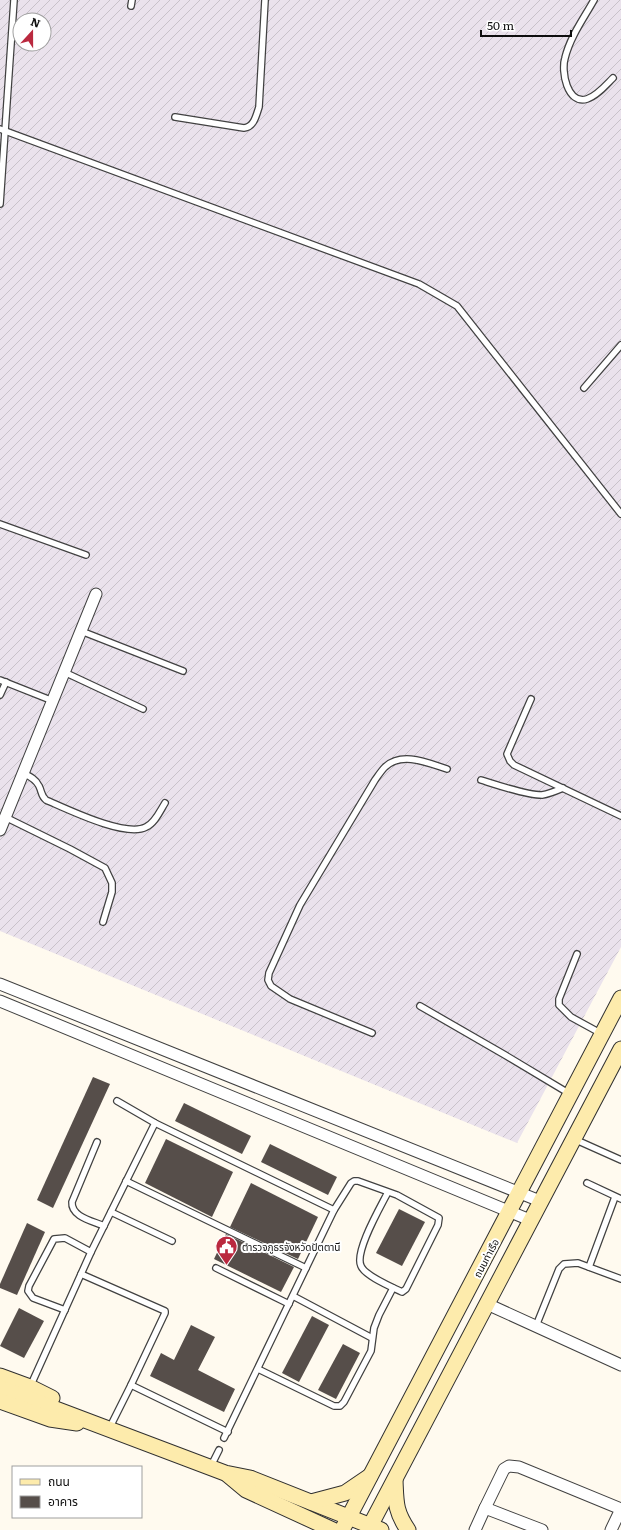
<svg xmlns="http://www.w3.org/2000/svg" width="621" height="1530" viewBox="0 0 621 1530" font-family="Literata,'Noto Sans Thai',serif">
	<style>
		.industrial { fill: url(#industrial-furrows); fill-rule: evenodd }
		.building { fill: #564e4a }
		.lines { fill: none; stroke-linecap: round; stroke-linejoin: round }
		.lane-casing { stroke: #414141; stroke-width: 8 }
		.street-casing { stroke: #414141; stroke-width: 13 }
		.secondary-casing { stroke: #303030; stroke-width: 17 }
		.lane { stroke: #fff; stroke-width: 5.5 }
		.street { stroke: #fff; stroke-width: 11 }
		.secondary { stroke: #fdebac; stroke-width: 15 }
		.labels { text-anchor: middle; stroke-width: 4; stroke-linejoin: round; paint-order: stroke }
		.poi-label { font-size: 10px; fill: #0e0e0e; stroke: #fff; text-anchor: start }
		.street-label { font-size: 10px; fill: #0e0e0e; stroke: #fff }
	</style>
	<defs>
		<pattern id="industrial-furrows" width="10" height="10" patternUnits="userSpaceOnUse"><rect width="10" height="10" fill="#eae2ec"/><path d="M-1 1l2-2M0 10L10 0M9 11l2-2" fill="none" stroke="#c8c1c9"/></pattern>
	</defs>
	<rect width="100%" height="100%" fill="#fffaef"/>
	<path class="industrial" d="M0 0H621V947L517 1143 0 931ZM20 20H44V44H20Z"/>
	<g class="building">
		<polygon points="93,1077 110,1084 53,1208 37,1200"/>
		<polygon points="184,1103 251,1136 242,1154 175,1121"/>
		<polygon points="166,1139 233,1172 212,1217 145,1183"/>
		<polygon points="270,1144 337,1177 328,1195 261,1162"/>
		<polygon points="251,1183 318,1217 298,1259 230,1227"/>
		<polygon points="399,1209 425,1222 402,1266 376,1253"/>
		<polygon points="27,1223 45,1232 17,1295 0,1288 0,1284"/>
		<polygon points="226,1234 294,1267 281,1292 214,1259"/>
		<polygon points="19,1308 44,1321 24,1358 0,1346"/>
		<polygon points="312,1316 329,1325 299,1382 282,1373"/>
		<polygon points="191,1325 215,1337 198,1370 235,1389 224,1412 150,1376 161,1353 174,1360"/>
		<polygon points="343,1344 360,1353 336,1399 318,1390"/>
	</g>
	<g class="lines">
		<defs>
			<g id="lane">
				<path d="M594 0C584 18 570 37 565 58 561 71 567 105 587 99 597 96 606 85 613 78"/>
				<polyline points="131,6 132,0"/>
				<path d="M175 117 244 128C254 127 256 116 259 107L265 0"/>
				<polyline points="0,129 419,284 457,306 621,514"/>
				<polyline points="0,204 14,0"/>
				<polyline points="584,388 621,345"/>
				<polyline points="0,524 86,555"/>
				<polyline points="81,631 183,671"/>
				<polyline points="64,672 143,709"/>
				<polyline points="0,680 53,701"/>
				<polyline points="0,695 6,682"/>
				<polyline points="531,699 507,754 510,761 514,765 621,816"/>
				<path d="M23 773C29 776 36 779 39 786 42 792 41 796 46 800 67 809 126 838 146 827 155 823 160 811 165 803"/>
				<path d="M481 780C497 785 526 795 542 795 549 794 556 791 563 788"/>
				<polyline points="5,817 70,849 105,868 112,883 112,892 103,922"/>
				<polyline points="577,954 559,999 559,1005 571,1017 602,1034"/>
				<polyline points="420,1006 505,1055 570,1094"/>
				<path d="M372 1033 290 999 271 986 268 980 269 973 300 905 375 780C378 776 381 771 385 767 402 751 428 763 447 769"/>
				<polyline points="117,1101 155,1123 334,1210"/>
				<polyline points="574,1139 621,1160"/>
				<path d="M97 1142 72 1202C71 1217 93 1221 104 1226"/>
				<polyline points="126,1181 306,1268"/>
				<polyline points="587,1183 621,1199"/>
				<polyline points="111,1212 172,1241"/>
				<polyline points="589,1267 615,1197"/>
				<polyline points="216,1268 289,1304"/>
				<polyline points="81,1274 165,1311 165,1313 131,1385 109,1429"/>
				<polyline points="293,1296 372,1338"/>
				<polyline points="65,1310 33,1298 28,1291 29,1286 54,1239 65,1238 91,1252"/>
				<polyline points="536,1326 559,1269 564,1264 578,1263 621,1279"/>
				<polyline points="258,1369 334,1406 340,1406 344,1402 371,1351 374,1328 379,1315 393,1288"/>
				<polyline points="131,1385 228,1432"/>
				<polyline points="30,1387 91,1252 155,1123"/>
				<path d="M224 1438 334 1210 351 1183 354 1181H358L397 1195 439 1218 438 1225 406 1289 402 1292C392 1287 365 1276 361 1266 354 1252 381 1206 388 1192"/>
				<polyline points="211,1466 219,1450"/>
			</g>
			<g id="street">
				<polyline points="0,830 96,594"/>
				<polyline points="0,984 540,1201"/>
				<polyline points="0,1001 530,1220"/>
				<polyline points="487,1304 621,1365"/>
				<polyline points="475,1530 485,1508"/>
				<polyline points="542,1530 485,1508 504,1469 509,1466 519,1467 621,1509"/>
				<polyline points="611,1530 621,1509"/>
			</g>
			<g id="secondary">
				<polyline points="0,1376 30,1387 52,1398"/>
				<polyline points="0,1388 225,1473 250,1478 381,1530"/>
				<polyline points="0,1401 50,1419 77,1423"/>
				<polyline points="228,1475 246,1490 333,1530"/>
				<path d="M395 1480C396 1502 395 1511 408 1530"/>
				<polyline points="311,1502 345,1493 370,1476"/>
				<polyline points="342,1530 621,998"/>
				<polyline points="368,1530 621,1049"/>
			</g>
		</defs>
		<use href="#lane" class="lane-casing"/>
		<use href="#street" class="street-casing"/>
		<use href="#secondary" class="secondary-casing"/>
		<use href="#lane" class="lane"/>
		<use href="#street" class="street"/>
		<use href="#secondary" class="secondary"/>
	</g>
	<defs>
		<symbol id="civic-pin" viewBox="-11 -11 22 30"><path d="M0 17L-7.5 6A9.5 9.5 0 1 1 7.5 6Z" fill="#ba293f" stroke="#fff"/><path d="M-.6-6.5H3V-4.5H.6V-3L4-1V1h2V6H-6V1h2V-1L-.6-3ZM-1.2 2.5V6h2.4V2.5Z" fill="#fff"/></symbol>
	</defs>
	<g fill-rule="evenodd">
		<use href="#civic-pin" x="214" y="1234" width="25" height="34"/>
	</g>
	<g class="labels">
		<g class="poi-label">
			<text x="242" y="1251">ตำรวจภูธรจังหวัดปัตตานี</text>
		</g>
		<g class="street-label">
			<text transform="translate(486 1258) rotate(-62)" y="4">ถนนท่าเรือ</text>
		</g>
	</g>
	<rect x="12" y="1466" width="130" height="52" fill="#ffffff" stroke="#9f9f9f"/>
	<rect x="20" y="1479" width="20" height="6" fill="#fdebac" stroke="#9f9f9f"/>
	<text x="48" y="1486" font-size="12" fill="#0e0e0e">ถนน</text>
	<rect x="20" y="1496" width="20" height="12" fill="#564e4a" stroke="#9f9f9f"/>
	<text x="48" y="1506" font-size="12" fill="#0e0e0e">อาคาร</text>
	<g transform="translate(32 32) rotate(21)"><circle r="19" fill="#ffffff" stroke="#9f9f9f"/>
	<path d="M0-3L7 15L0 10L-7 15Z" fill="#ba293f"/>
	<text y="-6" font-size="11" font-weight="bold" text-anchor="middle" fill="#0e0e0e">N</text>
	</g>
	<path d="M481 30v6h90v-6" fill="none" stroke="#0e0e0e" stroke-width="2"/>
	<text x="487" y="30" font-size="12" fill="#0e0e0e" stroke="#ffffff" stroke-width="3" paint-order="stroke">50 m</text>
</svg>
